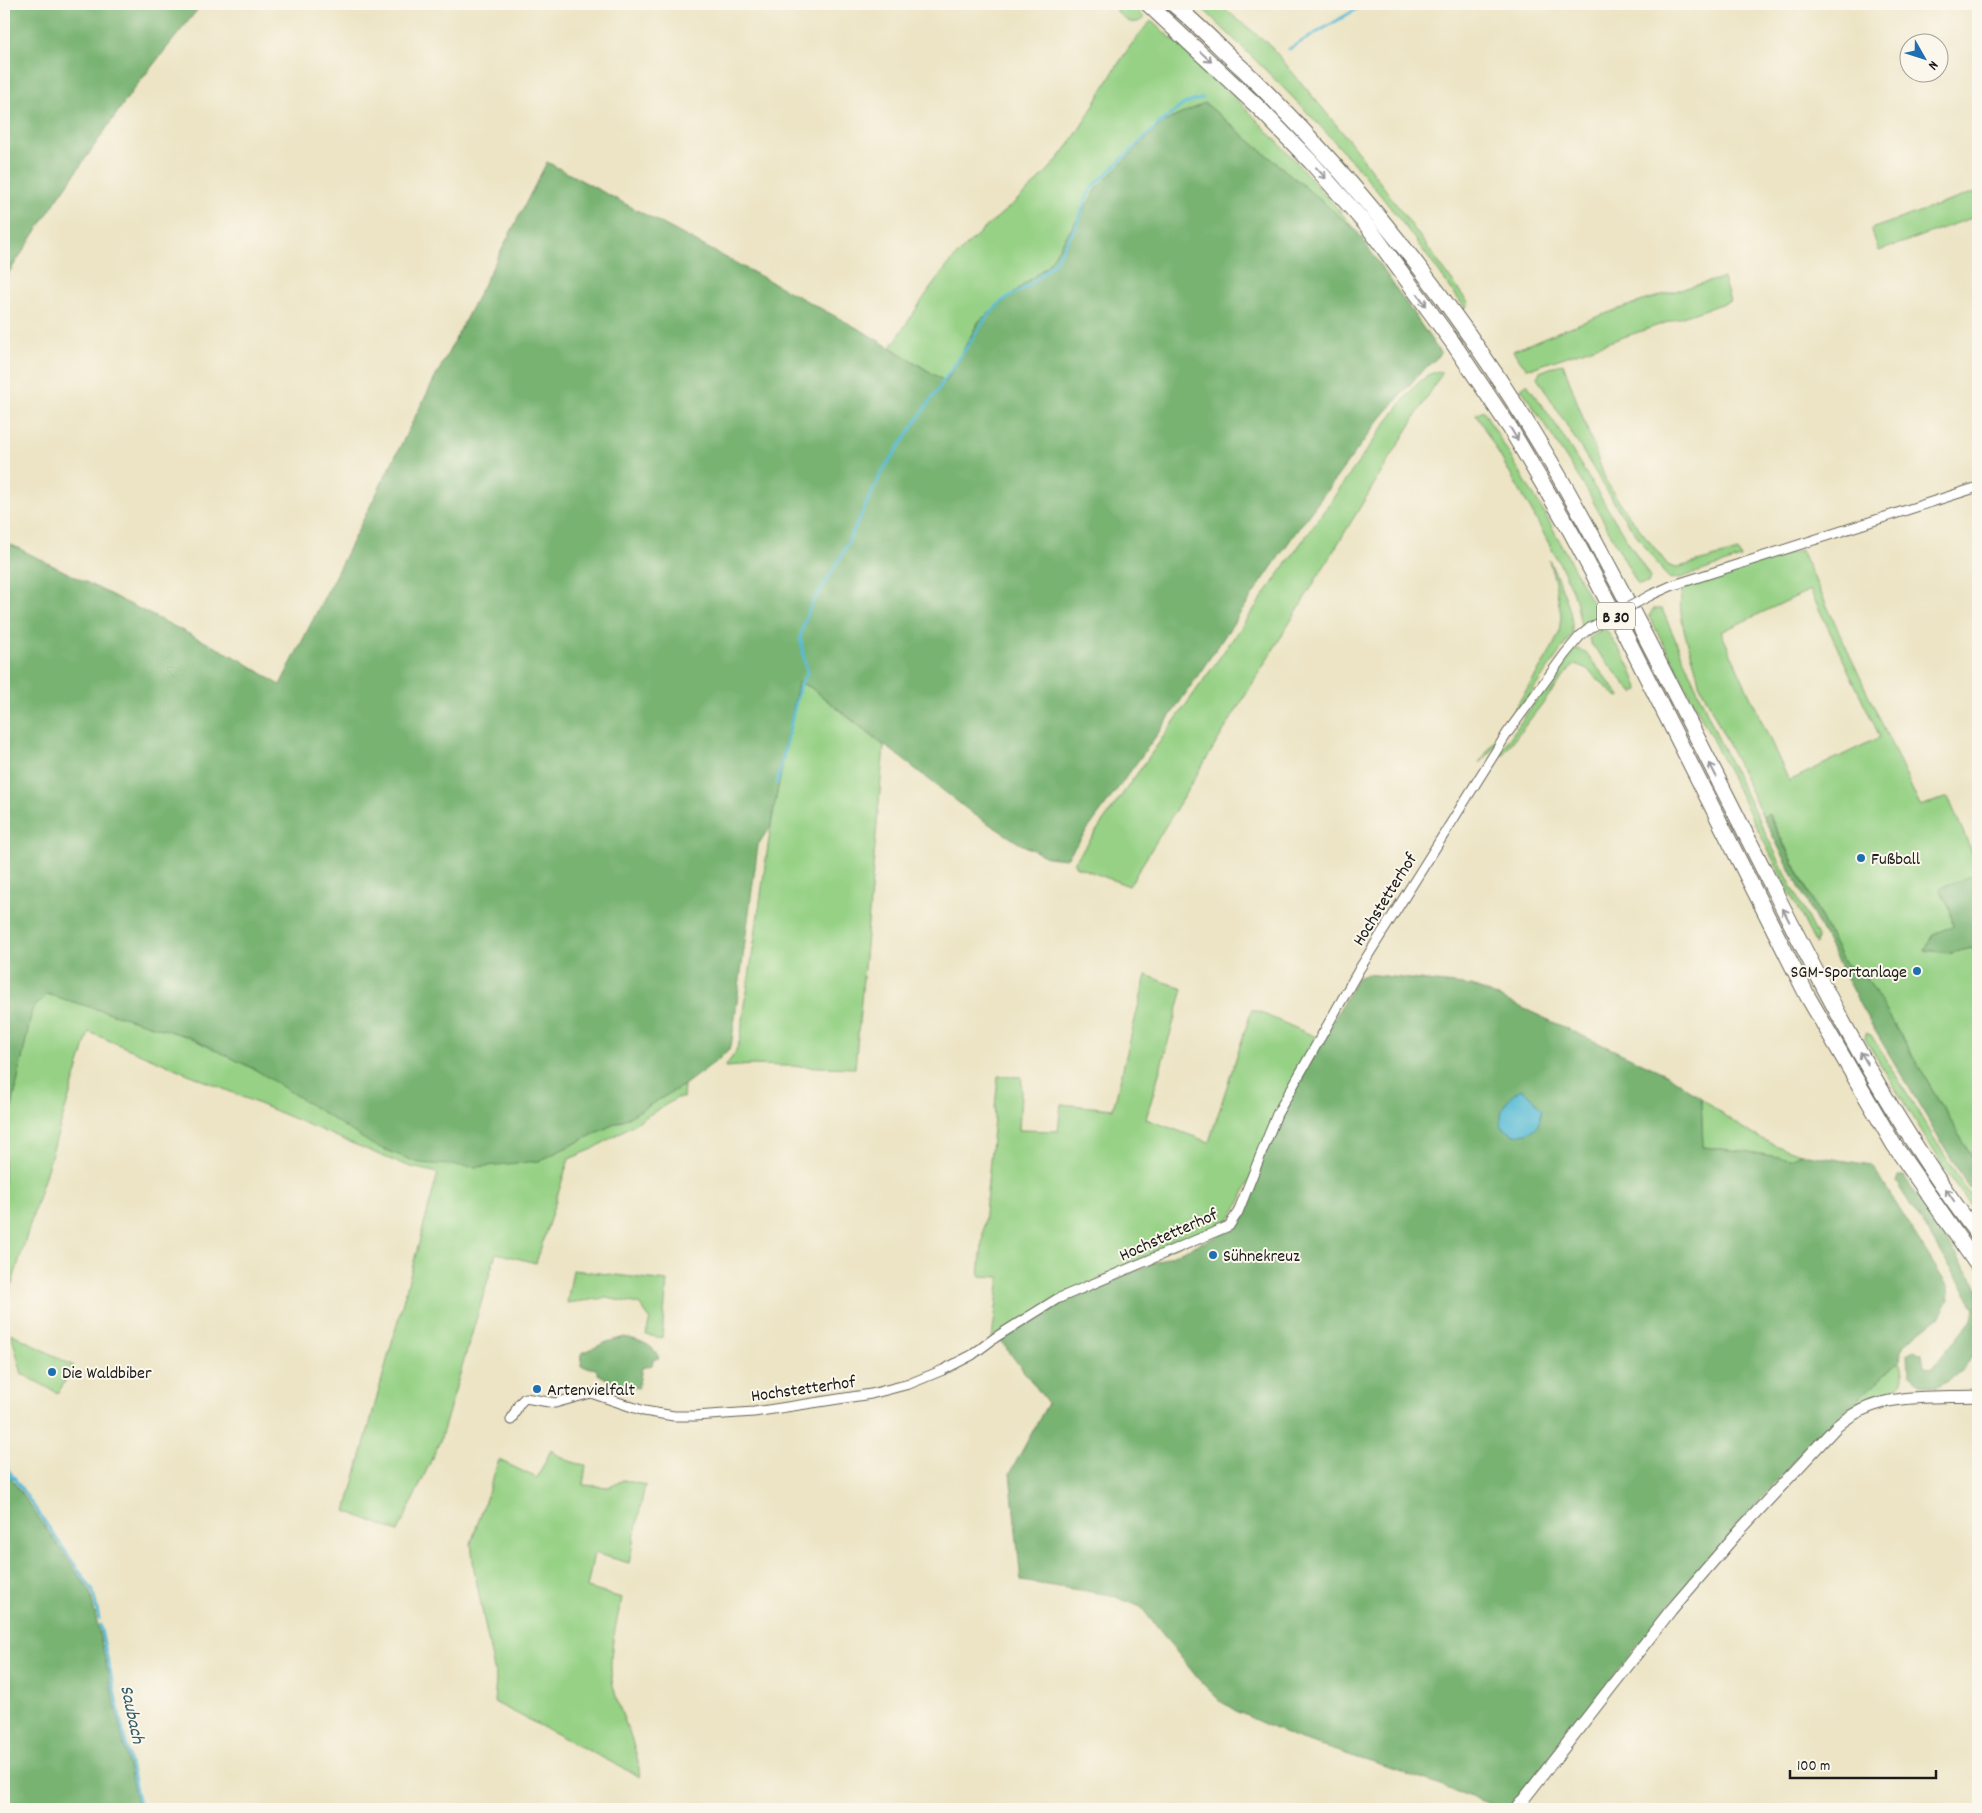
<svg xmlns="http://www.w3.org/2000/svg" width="1982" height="1813" viewBox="0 0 1982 1813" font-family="Dekko,sans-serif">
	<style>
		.green { fill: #96d185; stroke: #597650; fill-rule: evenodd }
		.forest { fill: #78b372; stroke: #4a6847 }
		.water { fill: #57bbd5; stroke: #3a6c78 }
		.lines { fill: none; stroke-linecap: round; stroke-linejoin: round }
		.stream { stroke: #57bbd5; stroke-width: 3 }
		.street-casing { stroke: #656257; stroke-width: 11 }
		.secondary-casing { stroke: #656257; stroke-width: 13 }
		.highway-casing { stroke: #656257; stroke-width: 17 }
		.street { stroke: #fff; stroke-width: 9 }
		.secondary { stroke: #fff; stroke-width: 11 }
		.highway { stroke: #fff; stroke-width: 15 }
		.street-bridge-casing { stroke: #656257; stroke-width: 11; stroke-linecap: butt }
		.street-bridge { stroke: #fff; stroke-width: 9 }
		.oneway { stroke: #999 }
		.poi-dot { fill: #1f6fb2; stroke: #fbf7ec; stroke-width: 2 }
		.labels { text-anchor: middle; stroke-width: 4; stroke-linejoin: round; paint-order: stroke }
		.shield { fill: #fbf7ec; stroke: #5f5e5a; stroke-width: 1 }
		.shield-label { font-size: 16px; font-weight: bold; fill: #1c1c1c }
		.poi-label { font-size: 18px; fill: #1c1c1c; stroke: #fbf7ec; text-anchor: start }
		.street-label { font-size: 18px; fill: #1c1c1c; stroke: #fbf7ec }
		.water-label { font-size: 19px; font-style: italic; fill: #345c66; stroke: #fbf7ec }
	</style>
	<rect width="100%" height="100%" fill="#fbf7ec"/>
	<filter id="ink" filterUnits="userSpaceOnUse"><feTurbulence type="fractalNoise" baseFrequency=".02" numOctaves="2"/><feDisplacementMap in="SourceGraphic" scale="10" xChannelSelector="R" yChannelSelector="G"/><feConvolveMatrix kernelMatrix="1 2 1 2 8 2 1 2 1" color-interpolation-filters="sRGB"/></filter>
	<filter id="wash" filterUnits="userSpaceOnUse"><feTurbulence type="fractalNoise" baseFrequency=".0096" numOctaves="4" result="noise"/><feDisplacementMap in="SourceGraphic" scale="20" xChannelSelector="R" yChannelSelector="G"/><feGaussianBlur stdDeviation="1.12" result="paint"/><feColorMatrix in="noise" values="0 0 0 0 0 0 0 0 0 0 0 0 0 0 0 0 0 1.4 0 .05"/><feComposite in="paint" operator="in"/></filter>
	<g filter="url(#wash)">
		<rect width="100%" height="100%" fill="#ece4c4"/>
		<g class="green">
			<path d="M1110 4H1131L1145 18C1128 30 1122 15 1110 4Z"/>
			<path d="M1198 4H1218L1269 44 1353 145 1469 304 1465 308C1428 257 1391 205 1349 158 1302 104 1249 54 1198 4Z"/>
			<path d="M1151 21C1227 83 1292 156 1356 230L1205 103 1162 123 1099 186 1048 265 979 321 946 382 891 347C912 316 932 282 958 254 991 219 1032 193 1062 154 1095 111 1113 61 1151 21Z"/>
			<polygon points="1975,192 1978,200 1978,214 1977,216 1879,251 1871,229"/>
			<path d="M1723 278 1730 301 1535 367 1526 368 1513 351C1580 321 1651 296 1723 278Z"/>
			<polygon points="1563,363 1606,481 1623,508 1668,565 1675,568 1738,551 1741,558 1680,578 1670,579 1664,573 1620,512 1537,377 1540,372"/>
			<path d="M1438 371 1442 373 1129 886 1075 866V861L1387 422C1401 405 1416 377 1438 371Z"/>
			<polygon points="1527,384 1556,425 1650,577 1648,583 1638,585 1588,492 1521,388"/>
			<polygon points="1483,410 1550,523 1599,616 1581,626 1576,600 1563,570 1532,512 1476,414"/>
			<path d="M1801 550 1920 806 1948 797 1978 866V873L1940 888 1950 909 1953 926 1933 934 1925 950 1951 953 1972 948 1978 951V1167L1867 978 1844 963 1769 814 1763 817 1699 683C1694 652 1675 622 1682 590 1713 570 1765 561 1801 550ZM1810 590 1880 737 1789 781 1721 632Z"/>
			<path d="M1549 560C1559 583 1574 609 1572 634L1491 751 1480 763 1548 656 1559 634 1561 615 1555 582Z"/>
			<polygon points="1653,609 1662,609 1719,740 1817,937 1816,945 1673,661 1649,617"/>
			<polygon points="1605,628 1629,665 1639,690 1633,693 1591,644 1589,639 1592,635"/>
			<polygon points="1578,649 1585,652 1621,697 1616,696 1587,669 1576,664 1568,671 1499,759 1495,759 1571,651"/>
			<polygon points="798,682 810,687 884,746 855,1068 752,1065 725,1067 735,1053 740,1040 771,825"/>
			<polygon points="1146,975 1183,989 1146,1119 1209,1142 1252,1009 1316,1037 1239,1204 1230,1219 1217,1229 1076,1289 992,1338 1000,1277 979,1276 998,1076 1022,1077 1019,1130 1058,1131 1061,1104 1113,1109"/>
			<polygon points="47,994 189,1037 256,1070 539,1161 629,1117 684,1085 683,1098 677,1098 593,1149 569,1159 536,1263 496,1253 440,1441 398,1532 346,1511 438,1173 411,1167 389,1159 89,1032 4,1310 4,1147 32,1010"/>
			<polygon points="1866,1033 1871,1035 1964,1187 1978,1202 1978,1216 1950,1177 1865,1039"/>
			<path d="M1701 1098C1735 1124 1759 1142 1801 1154L1790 1159 1749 1152 1703 1147Z"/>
			<polygon points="573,1270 667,1281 662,1338 646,1335 650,1319 639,1304 606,1298 567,1303"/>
			<polygon points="11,1333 74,1366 58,1393 22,1374"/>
			<path d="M1900 1361C1910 1388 1894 1390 1873 1397 1864 1400 1856 1404 1847 1408Z"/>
			<path d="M551 1450C562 1459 572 1463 586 1465L583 1485 610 1487 623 1480 645 1485 629 1563 594 1553 587 1588 622 1598C616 1625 607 1657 613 1685 620 1717 638 1744 640 1777L494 1702 496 1680 474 1569 471 1543 499 1460 537 1478Z"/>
		</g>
		<g class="forest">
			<polygon points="4,4 202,4 133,90 56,201 4,280"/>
			<polygon points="1205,103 1356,230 1441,354 1420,373 1380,419 1293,536 1162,728 1066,859 1047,857 1019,843 972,813 810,687 798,682 771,825 758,845 731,1047 719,1059 684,1085 629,1117 539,1161 477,1167 419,1163 373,1145 256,1070 189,1037 47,994 32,1010 4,1147 4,541 241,660 280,685 418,411 547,162 861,330 946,382 979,321 1048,265 1099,186 1162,123"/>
			<polygon points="1768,814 1844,963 1867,978 1978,1167 1978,1194 1967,1185 1861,1007 1763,817"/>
			<polygon points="1978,873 1978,951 1972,948 1951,953 1925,950 1933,934 1953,926 1950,909 1940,888"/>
			<polygon points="1367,974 1472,986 1490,993 1668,1075 1701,1098 1703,1147 1749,1152 1790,1159 1801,1154 1872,1165 1948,1287 1949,1300 1940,1316 1905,1343 1901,1351 1900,1361 1806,1447 1670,1605 1510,1809 1504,1809 1396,1770 1295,1738 1236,1711 1220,1701 1199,1680 1141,1607 1111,1595 1021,1581 1010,1473 1048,1403 1000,1340 1058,1304 1232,1230 1240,1215 1282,1111 1357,978"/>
			<polygon points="1898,1176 1904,1176 1978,1287 1978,1345 1962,1372 1936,1387 1920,1384 1909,1374 1908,1353 1914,1350 1922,1354 1924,1367 1932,1368 1971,1321 1975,1310 1969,1297 1896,1182"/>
			<path d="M624 1337C639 1340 653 1344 659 1358L653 1360 652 1365 642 1368 638 1388 612 1382 598 1374 596 1369 581 1366 582 1353 607 1342Z"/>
			<polygon points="4,1468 90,1591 138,1809 4,1809"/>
		</g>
		<path class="water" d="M1521 1089 1532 1097 1542 1110C1539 1130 1533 1133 1514 1135L1502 1127C1498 1109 1506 1099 1521 1089Z"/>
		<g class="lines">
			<g class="stream">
				<polyline points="1289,49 1365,4"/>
				<polyline points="777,783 799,688 807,673 800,637 809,609 841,557 882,472 987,317 1002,301 1028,286 1053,264 1076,227 1088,194 1096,184 1160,123 1184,104 1203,98"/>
				<polyline points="5,1465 93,1591 99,1619"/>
				<polyline points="4,1474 15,1478"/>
				<polyline points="100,1625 140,1809"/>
			</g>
		</g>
	</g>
	<g filter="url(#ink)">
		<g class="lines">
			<defs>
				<g id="street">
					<polyline points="1651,595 1671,586 1978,487"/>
					<polyline points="511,1420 519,1404 525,1398 555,1403 591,1393 644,1411 674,1416 695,1416 754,1412 871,1394 909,1384 943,1370 972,1355 996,1337 1057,1299 1229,1226 1238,1212 1277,1114 1360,968 1508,732 1565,654 1580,636 1590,628"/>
				</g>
				<path id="secondary" d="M1516 1809 1671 1610 1739 1531 1836 1427C1877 1391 1927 1398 1978 1396"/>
				<g id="highway">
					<polyline points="1148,4 1259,108 1311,162 1369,228 1453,343 1510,428 1571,532 1627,638 1808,997 1894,1145 1978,1266"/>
					<path d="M1173 4C1198 24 1220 48 1244 70 1380 203 1496 358 1587 526 1652 645 1712 768 1774 890 1834 1009 1897 1129 1978 1235"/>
				</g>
			</defs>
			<use href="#street" class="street-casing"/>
			<use href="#secondary" class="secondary-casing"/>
			<use href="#highway" class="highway-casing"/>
			<use href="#street" class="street"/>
			<use href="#secondary" class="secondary"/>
			<use href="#highway" class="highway"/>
			<defs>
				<polyline id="street-bridge" points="1590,628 1651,595"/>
			</defs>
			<use href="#street-bridge" class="street-bridge-casing"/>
			<use href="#street-bridge" class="street-bridge"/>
		</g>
		<defs><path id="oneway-shaft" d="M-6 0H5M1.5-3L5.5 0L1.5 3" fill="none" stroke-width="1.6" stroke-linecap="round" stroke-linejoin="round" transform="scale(1.25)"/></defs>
		<g class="oneway">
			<use href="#oneway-shaft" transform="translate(1206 57) rotate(43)"/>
			<use href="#oneway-shaft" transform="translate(1321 173) rotate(49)"/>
			<use href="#oneway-shaft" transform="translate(1422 300) rotate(54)"/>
			<use href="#oneway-shaft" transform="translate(1514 434) rotate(59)"/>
			<use href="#oneway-shaft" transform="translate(1713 770) rotate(-117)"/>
			<use href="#oneway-shaft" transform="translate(1786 915) rotate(-117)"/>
			<use href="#oneway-shaft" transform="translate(1864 1058) rotate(-120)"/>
			<use href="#oneway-shaft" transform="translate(1950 1195) rotate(-124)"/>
		</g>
	</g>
	<g class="poi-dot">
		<circle cx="1861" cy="858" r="5"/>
		<circle cx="1917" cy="971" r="5"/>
		<circle cx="1213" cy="1255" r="5"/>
		<circle cx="52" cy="1372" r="5"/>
		<circle cx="537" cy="1389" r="5"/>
	</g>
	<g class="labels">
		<rect class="shield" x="1597" y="602.5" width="38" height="27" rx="4"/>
		<g class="shield-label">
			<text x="1616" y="622">B 30</text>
		</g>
		<g class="poi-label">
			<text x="1871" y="864">Fußball</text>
			<text x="1907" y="977" text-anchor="end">SGM-Sportanlage</text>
			<text x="1223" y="1261">Sühnekreuz</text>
			<text x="62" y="1378">Die Waldbiber</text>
			<text x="547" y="1395">Artenvielfalt</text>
		</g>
		<g class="street-label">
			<text transform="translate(1384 899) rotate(-58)" y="6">Hochstetterhof</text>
			<text transform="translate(1168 1234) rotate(-24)" y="6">Hochstetterhof</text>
			<text transform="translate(803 1388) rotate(-8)" y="6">Hochstetterhof</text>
		</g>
		<g class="water-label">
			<text transform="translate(134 1714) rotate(78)" y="7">Saubach</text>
		</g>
	</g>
	<rect width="1982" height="1813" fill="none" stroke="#fbf7ec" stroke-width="20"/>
	<g transform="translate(1924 58) rotate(129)"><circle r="24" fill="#fbf7ec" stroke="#a29f99"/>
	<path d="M0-4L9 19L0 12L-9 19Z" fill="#1f6fb2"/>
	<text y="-8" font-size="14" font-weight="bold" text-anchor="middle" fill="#1c1c1c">N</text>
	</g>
	<path d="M1790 1770v8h146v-8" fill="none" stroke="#1c1c1c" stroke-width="2.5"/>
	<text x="1797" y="1770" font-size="15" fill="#1c1c1c" stroke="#fbf7ec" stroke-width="4" paint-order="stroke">100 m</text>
</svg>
